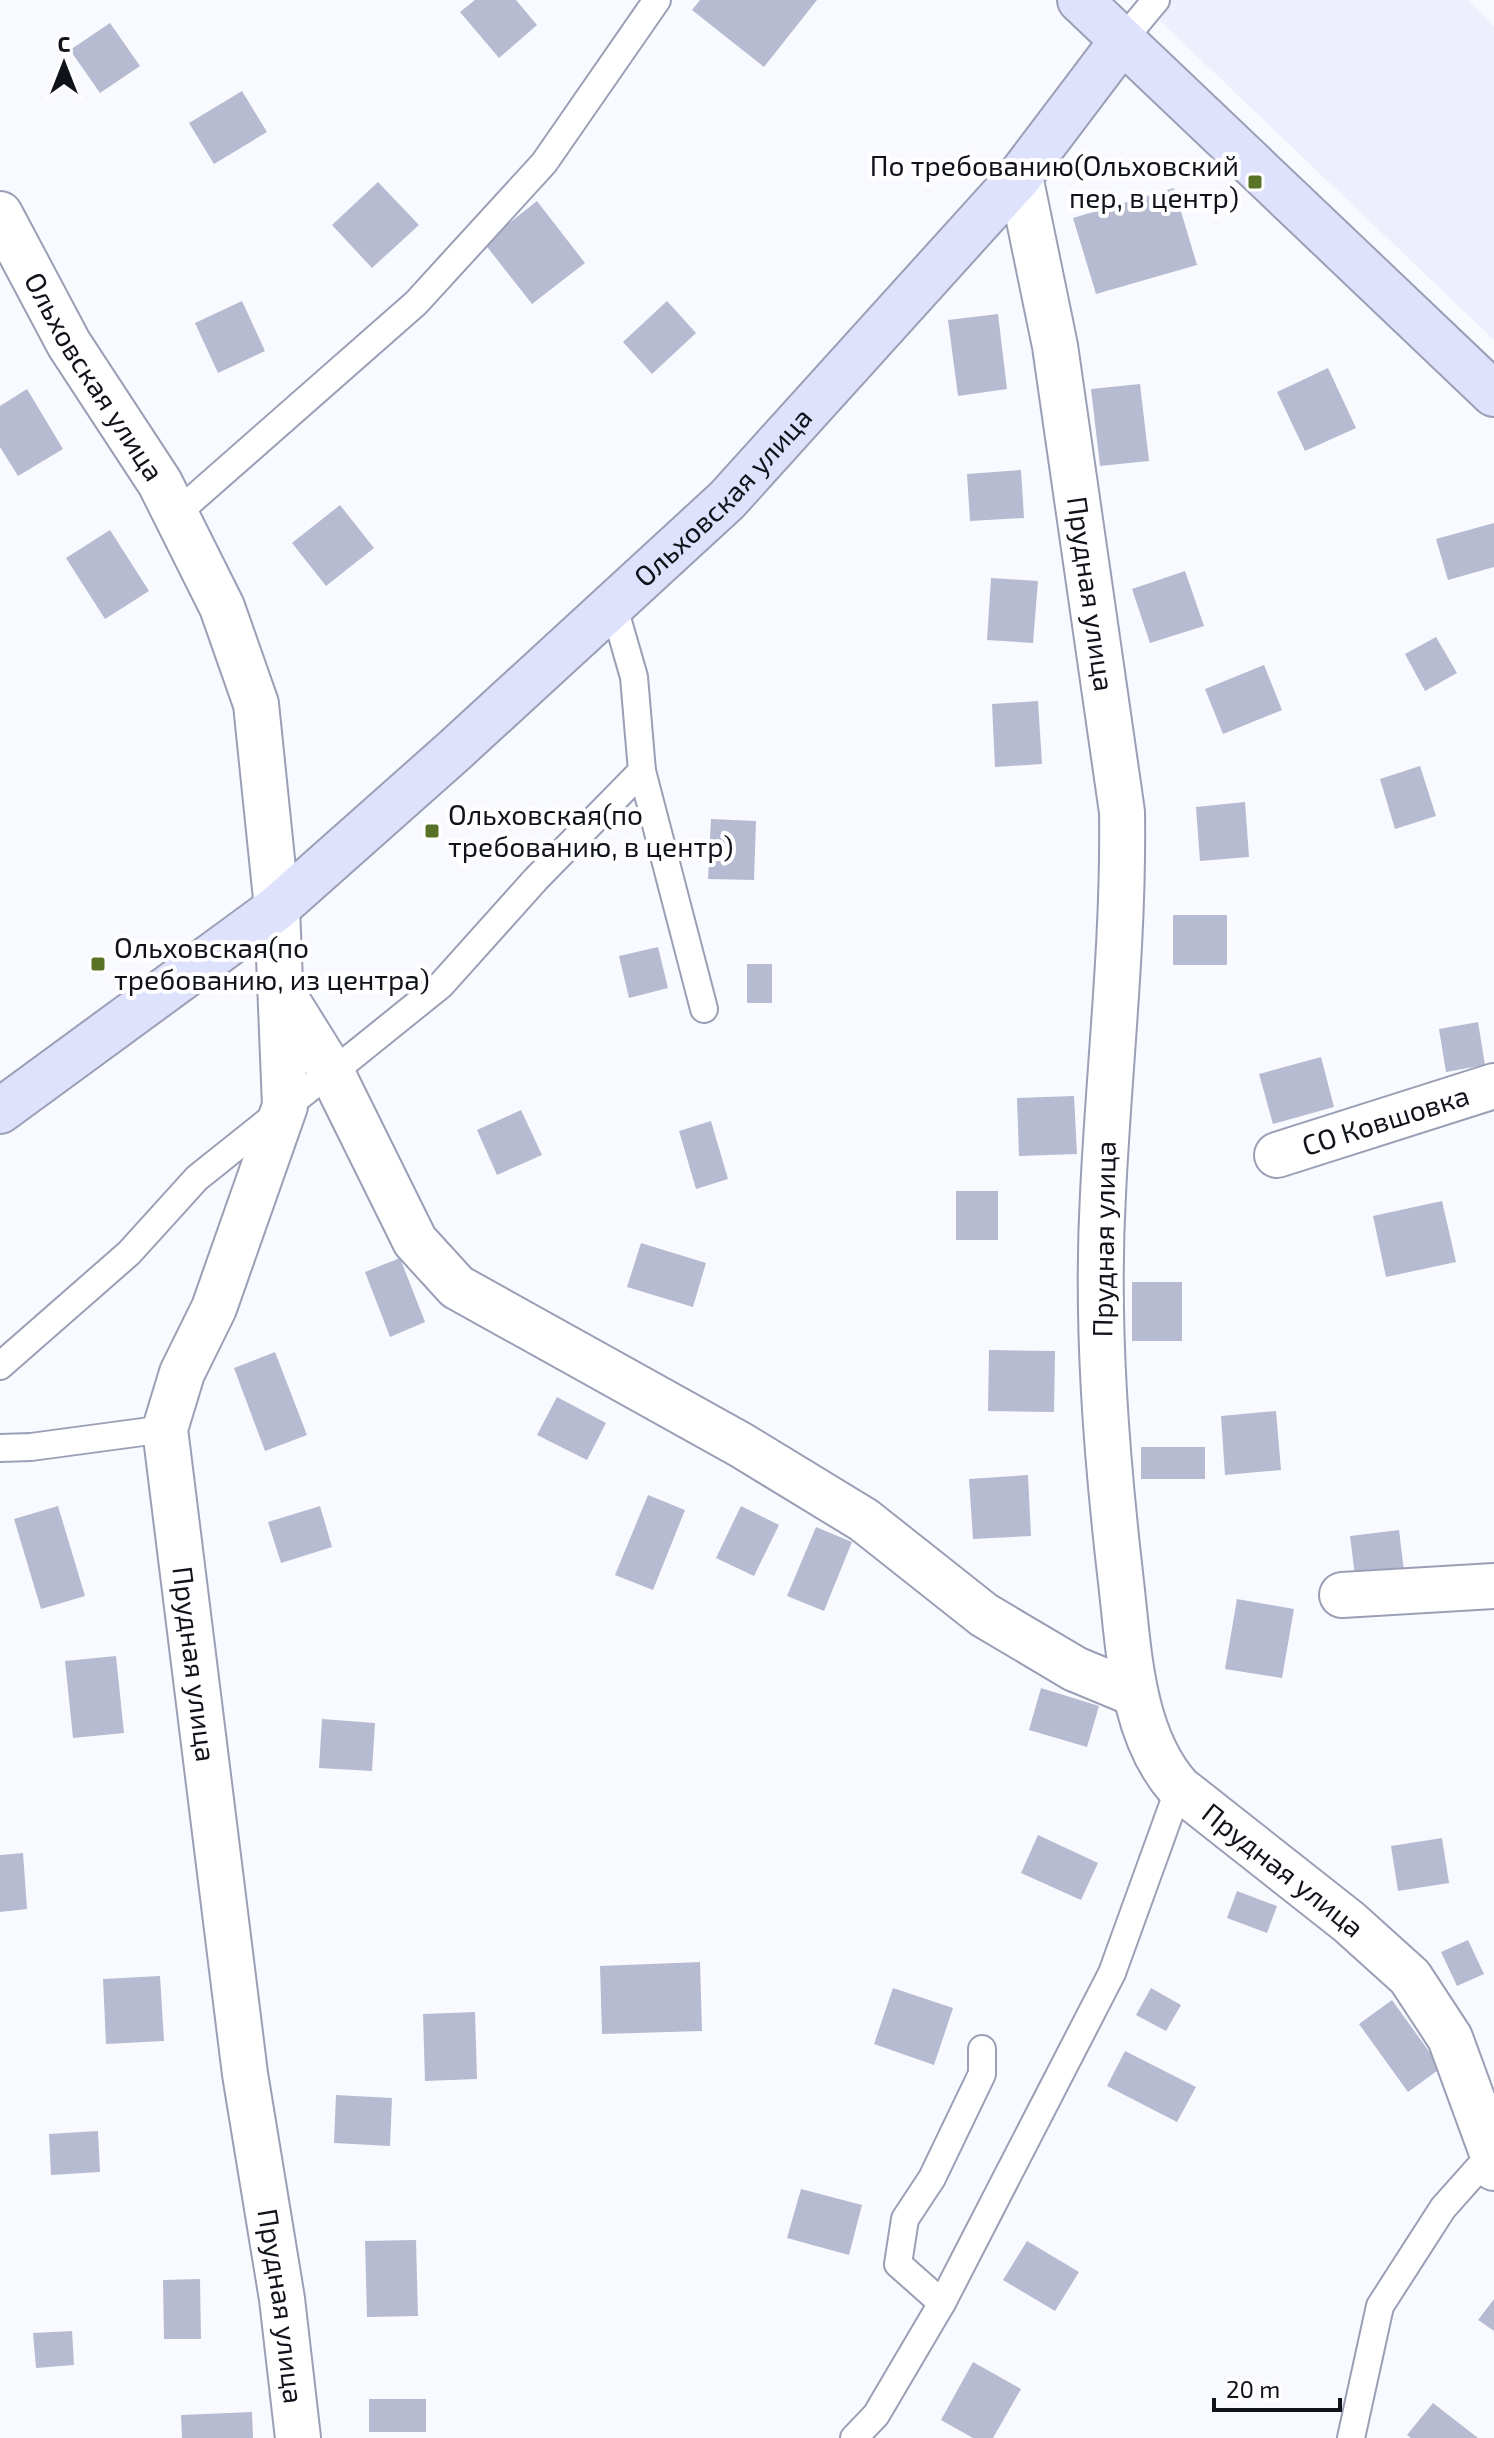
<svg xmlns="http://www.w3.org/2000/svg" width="1494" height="2438" viewBox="0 0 1494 2438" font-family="'Exo 2',sans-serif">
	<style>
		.built { fill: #edf0fc }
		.building { fill: #b7bbd2 }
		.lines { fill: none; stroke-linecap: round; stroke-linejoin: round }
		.lane-casing { stroke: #9b9fb5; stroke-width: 30 }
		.street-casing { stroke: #9b9fb5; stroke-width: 48 }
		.secondary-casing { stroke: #9b9fb5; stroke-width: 48 }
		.lane { stroke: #fff; stroke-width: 26 }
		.street { stroke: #fff; stroke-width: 44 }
		.secondary { stroke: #dee2fc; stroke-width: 44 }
		.poi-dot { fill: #587226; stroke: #fff; stroke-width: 3 }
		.labels { text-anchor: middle; stroke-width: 8; stroke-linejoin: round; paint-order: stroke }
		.poi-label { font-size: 28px; fill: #11131b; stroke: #fff; text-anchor: start }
		.street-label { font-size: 28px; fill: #11131b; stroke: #fff }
	</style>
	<rect width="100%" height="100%" fill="#f9faff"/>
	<polygon class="built" points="1138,0 1468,0 1494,27 1494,340"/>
	<g class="building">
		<polygon points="475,0 516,0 537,25 499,58 460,12"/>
		<polygon points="700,0 817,0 764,67 692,10"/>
		<polygon points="110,23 140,66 100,93 70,50"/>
		<polygon points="242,91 267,132 214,164 189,123"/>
		<polygon points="378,182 419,225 372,268 332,225"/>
		<polygon points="1174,188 1197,265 1096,294 1073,218"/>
		<polygon points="537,201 585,263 532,304 484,243"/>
		<polygon points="242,301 265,351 218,373 195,323"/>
		<polygon points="667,301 696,333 652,374 623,342"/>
		<polygon points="998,314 1007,389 958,396 948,320"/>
		<polygon points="1328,368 1356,428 1305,451 1277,392"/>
		<polygon points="1140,384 1149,461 1100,466 1091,389"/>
		<polygon points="27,389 63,449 18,476 0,447 0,406"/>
		<polygon points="1021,470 1024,518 970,521 967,474"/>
		<polygon points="340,505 374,548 326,586 292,543"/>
		<polygon points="1494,523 1494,567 1448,580 1436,539"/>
		<polygon points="110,530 149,591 105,619 66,558"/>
		<polygon points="1185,571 1204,626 1150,643 1132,589"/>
		<polygon points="991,578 1038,581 1033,643 987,640"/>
		<polygon points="1436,637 1457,673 1425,691 1405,654"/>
		<polygon points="1264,665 1282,710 1223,734 1205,689"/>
		<polygon points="1038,701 1042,764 995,767 992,704"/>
		<polygon points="1420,766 1436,816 1395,829 1380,779"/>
		<polygon points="1245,802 1249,857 1200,861 1196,807"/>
		<polygon points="711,819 756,821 754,880 708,879"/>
		<rect x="1173" y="915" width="54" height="50"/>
		<polygon points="658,947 668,988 629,998 619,956"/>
		<rect x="747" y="964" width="25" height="39"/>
		<polygon points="1478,1022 1485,1065 1446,1072 1439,1029"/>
		<polygon points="1321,1057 1334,1107 1273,1124 1259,1074"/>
		<polygon points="1074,1096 1077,1154 1019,1156 1017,1098"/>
		<polygon points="521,1110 542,1155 497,1175 477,1130"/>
		<polygon points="711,1121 728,1179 696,1189 679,1131"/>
		<rect x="956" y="1191" width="42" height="49"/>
		<polygon points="1442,1201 1456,1262 1386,1277 1373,1216"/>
		<polygon points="641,1243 706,1263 693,1307 627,1287"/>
		<polygon points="400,1258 425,1322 390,1337 365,1272"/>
		<rect x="1132" y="1282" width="50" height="59"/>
		<polygon points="989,1350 1055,1351 1054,1412 988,1411"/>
		<polygon points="275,1352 307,1435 265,1451 234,1368"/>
		<polygon points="557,1397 606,1423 587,1460 537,1435"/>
		<polygon points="1276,1411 1281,1470 1225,1475 1221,1416"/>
		<rect x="1141" y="1447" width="64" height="32"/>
		<polygon points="1028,1475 1031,1536 973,1539 969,1479"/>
		<polygon points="648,1495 685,1510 653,1590 615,1575"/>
		<polygon points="58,1506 85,1596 41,1609 14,1519"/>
		<polygon points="320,1506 332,1547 281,1563 268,1522"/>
		<polygon points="741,1506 779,1525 754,1576 716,1558"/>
		<polygon points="816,1527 852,1542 824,1611 787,1596"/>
		<polygon points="1399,1530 1404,1571 1355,1576 1350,1536"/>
		<polygon points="1237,1599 1294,1609 1282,1678 1225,1669"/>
		<polygon points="116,1656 124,1733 73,1738 65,1661"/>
		<polygon points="1041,1688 1099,1706 1087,1747 1029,1730"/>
		<polygon points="322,1719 375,1723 372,1771 319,1768"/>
		<polygon points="1038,1835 1098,1863 1081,1900 1021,1873"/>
		<polygon points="1442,1838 1449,1883 1398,1891 1391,1846"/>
		<polygon points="23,1853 27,1909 0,1912 0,1855"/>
		<polygon points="1237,1891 1277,1906 1267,1933 1227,1918"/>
		<polygon points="1468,1940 1484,1974 1457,1986 1441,1952"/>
		<polygon points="700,1962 702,2031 602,2034 600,1966"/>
		<polygon points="160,1976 164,2041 106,2044 103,1979"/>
		<polygon points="893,1988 953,2008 934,2065 874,2044"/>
		<polygon points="1151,1988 1181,2005 1166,2031 1136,2015"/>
		<polygon points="1392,2000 1441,2068 1408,2092 1359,2024"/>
		<polygon points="475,2012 477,2079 425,2081 423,2014"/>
		<polygon points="1125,2051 1196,2087 1177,2122 1107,2086"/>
		<polygon points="336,2095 392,2098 390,2146 334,2143"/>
		<polygon points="98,2131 100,2172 51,2175 49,2134"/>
		<polygon points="801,2189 862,2205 849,2255 787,2238"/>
		<polygon points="416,2240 418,2316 367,2317 365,2241"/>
		<polygon points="1027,2241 1079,2272 1055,2311 1003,2280"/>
		<polygon points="200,2279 201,2339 164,2339 163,2280"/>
		<polygon points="1494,2299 1494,2331 1478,2320"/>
		<polygon points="72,2331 74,2365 36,2368 33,2333"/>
		<polygon points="973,2362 1021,2389 993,2438 973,2438 941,2420"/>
		<rect x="369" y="2399" width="57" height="33"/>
		<polygon points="1433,2403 1478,2438 1411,2438 1407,2435"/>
		<polygon points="252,2412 253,2438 182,2438 181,2415"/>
	</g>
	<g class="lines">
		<defs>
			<g id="lane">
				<polyline points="1122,41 1156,0"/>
				<polyline points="176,514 416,303 544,163 657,0"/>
				<polyline points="642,771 704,1009"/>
				<polyline points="328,1076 441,985 536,879 642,771 634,677 613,604"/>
				<polyline points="0,1366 129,1253 197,1178 331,1071"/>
				<polyline points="0,1448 31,1447 165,1429"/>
				<polyline points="942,2303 898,2264 905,2219 932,2178 982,2074 982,2049"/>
				<polyline points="854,2438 876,2415 942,2303 1112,1973 1179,1788"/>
				<polyline points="1351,2438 1380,2306 1443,2208 1492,2153"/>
			</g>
			<g id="street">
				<path id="s1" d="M1020 176 1055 346 1122 812C1124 940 1109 1067 1103 1194 1096 1323 1106 1453 1121 1582 1129 1650 1131 1734 1179 1788L1349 1922 1410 1977 1450 2038 1492 2153 1494 2168"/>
				<path id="s2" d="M0 214 69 344 160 483 222 607 256 704 277 908 285 1106 214 1308 182 1373 165 1429 245 2074 282 2299 298 2438"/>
				<polyline points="283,994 331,1071 415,1241 457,1287 741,1445 864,1520 984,1615 1075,1669 1133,1693"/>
				<path id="s3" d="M1277 1155 1494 1086"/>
				<polyline points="1342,1595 1494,1586"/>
			</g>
			<g id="secondary">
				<polyline points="1080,0 1494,394"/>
				<path id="s4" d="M0 1111 277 908 455 750 727 500 1020 176 1122 41"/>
			</g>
		</defs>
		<use href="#lane" class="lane-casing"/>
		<use href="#street" class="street-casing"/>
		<use href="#secondary" class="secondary-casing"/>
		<use href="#lane" class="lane"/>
		<use href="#street" class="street"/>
		<use href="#secondary" class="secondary"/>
	</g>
	<g class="poi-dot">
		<rect x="1247" y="174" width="16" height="16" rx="4"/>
		<rect x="424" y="823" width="16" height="16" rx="4"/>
		<rect x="90" y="956" width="16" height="16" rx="4"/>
	</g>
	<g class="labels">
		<g class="poi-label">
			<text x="1239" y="176" text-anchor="end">По требованию(Ольховский<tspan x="1239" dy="32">пер, в центр)</tspan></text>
			<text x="448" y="825">Ольховская(по<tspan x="448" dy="32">требованию, в центр)</tspan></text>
			<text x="114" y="958">Ольховская(по<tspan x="114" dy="32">требованию, из центра)</tspan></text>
		</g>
		<g class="street-label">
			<text dy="10" stroke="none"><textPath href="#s2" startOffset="188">Ольховская улица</textPath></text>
			<text dy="10" stroke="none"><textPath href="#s4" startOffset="950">Ольховская улица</textPath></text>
			<text dy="10" stroke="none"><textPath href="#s1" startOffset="424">Прудная улица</textPath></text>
			<text dy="10" stroke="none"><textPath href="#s3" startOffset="114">СО Ковшовка</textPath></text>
			<text transform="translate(1104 1239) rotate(-89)" y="10">Прудная улица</text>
			<text dy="10" stroke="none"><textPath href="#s2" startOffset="1540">Прудная улица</textPath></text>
			<text dy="10" stroke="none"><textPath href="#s1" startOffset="1766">Прудная улица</textPath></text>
			<text dy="10" stroke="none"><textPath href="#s2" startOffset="2188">Прудная улица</textPath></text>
		</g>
	</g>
	<g transform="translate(64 64)" stroke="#ffffff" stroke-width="6" paint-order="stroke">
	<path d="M0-6L14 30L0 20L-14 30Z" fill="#11131b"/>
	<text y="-12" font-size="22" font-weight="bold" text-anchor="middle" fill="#11131b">С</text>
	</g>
	<path d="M1214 2398v12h126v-12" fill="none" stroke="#11131b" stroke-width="4"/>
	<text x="1226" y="2398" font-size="24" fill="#11131b" stroke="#ffffff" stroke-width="6" paint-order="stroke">20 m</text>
</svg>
